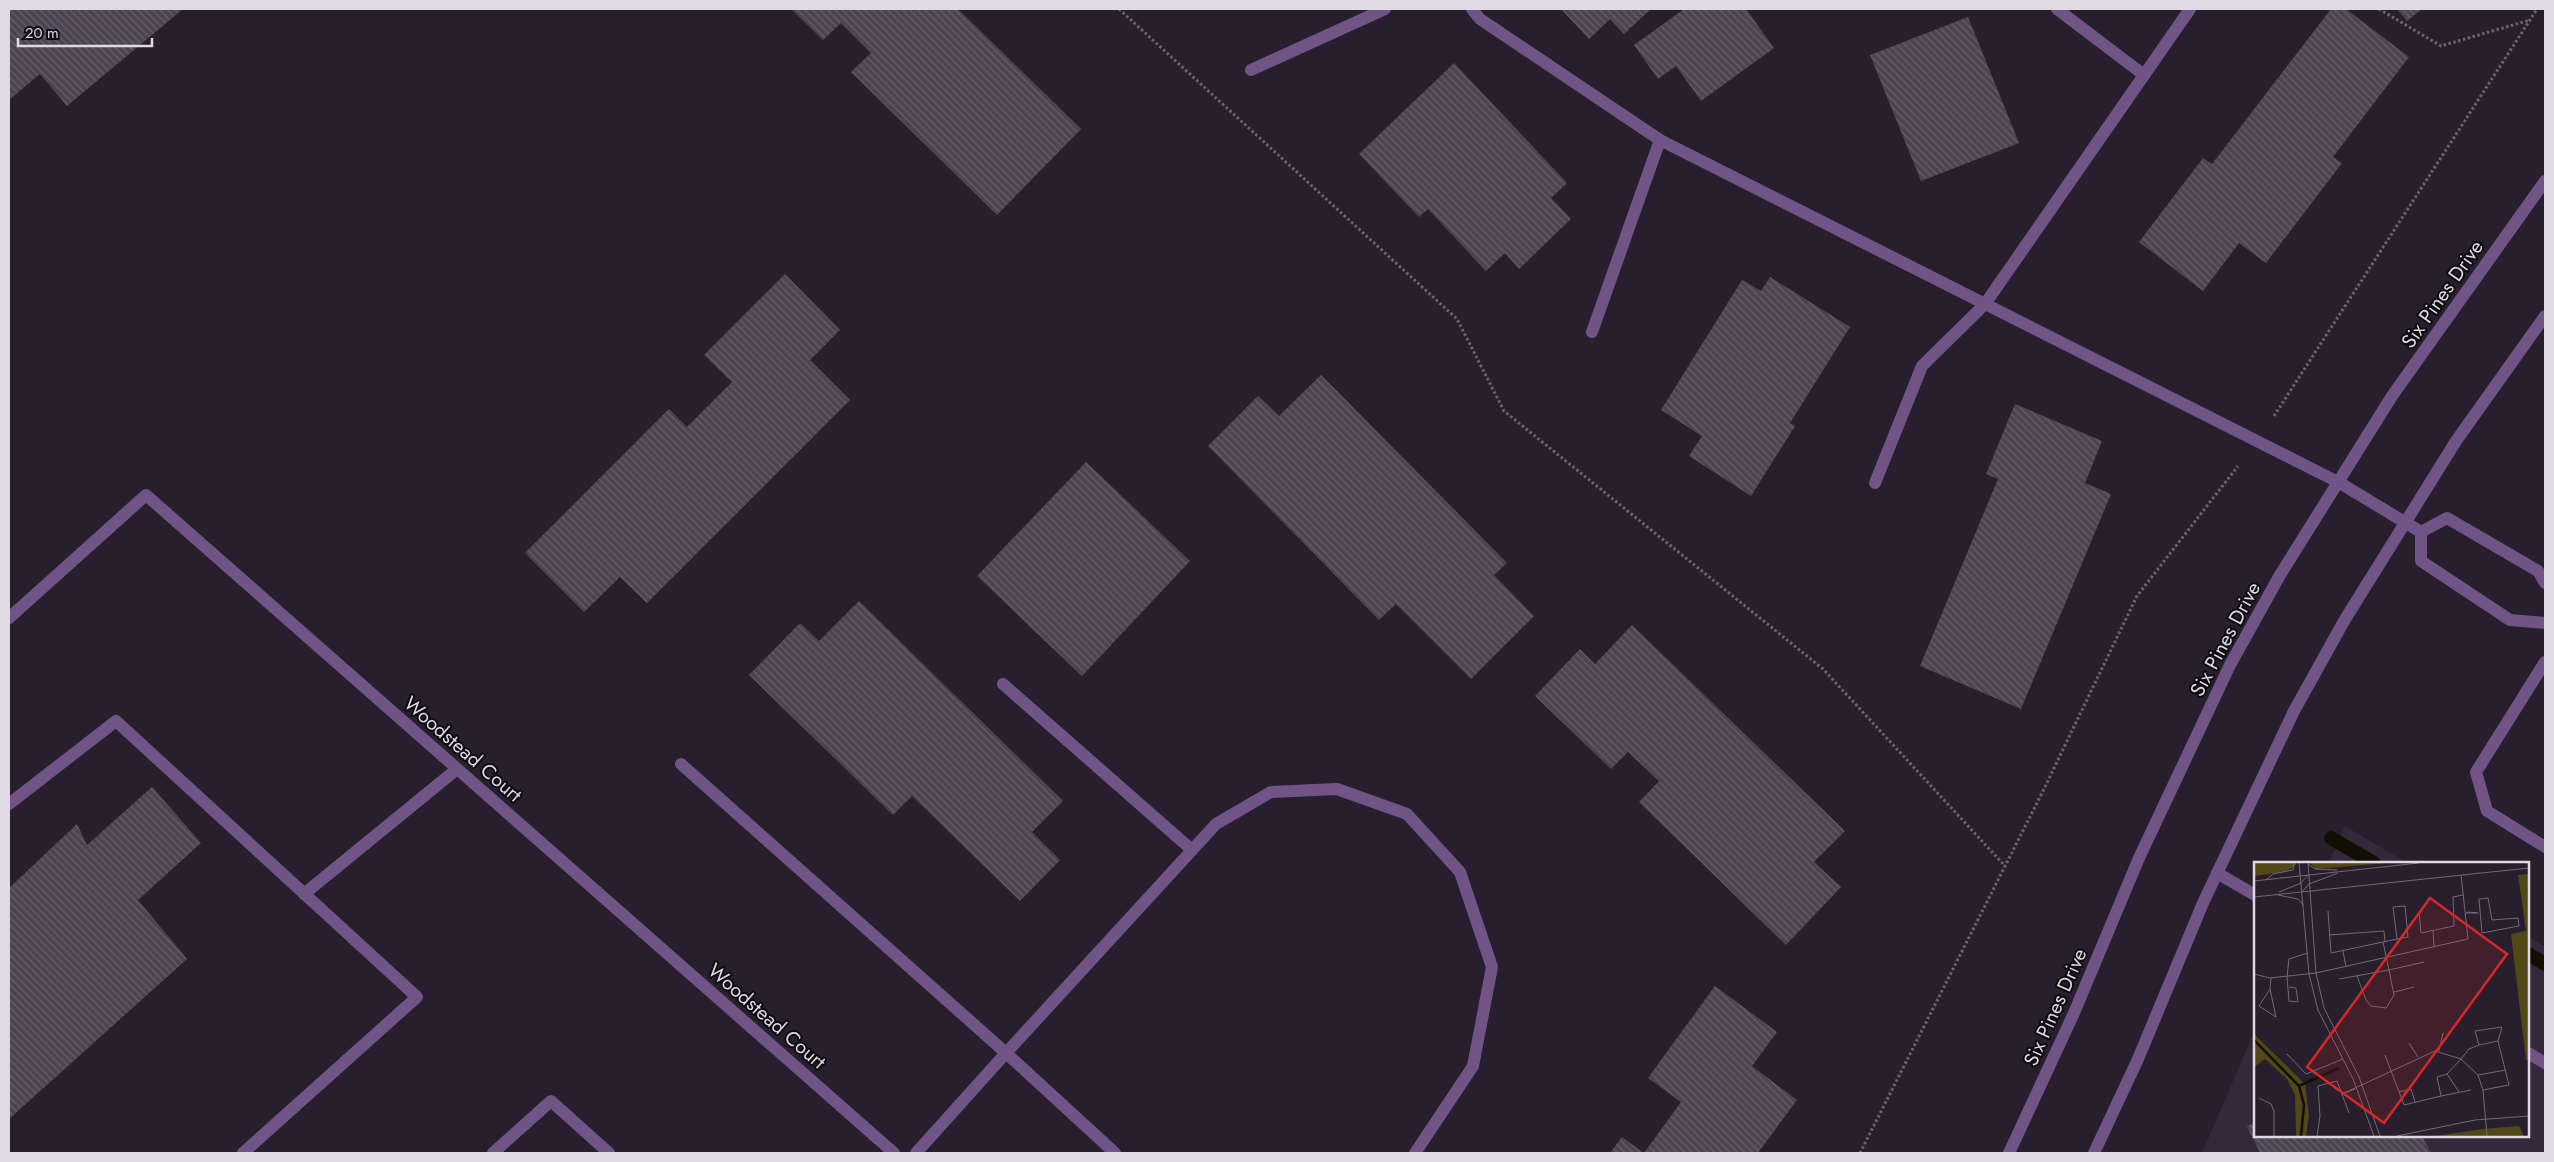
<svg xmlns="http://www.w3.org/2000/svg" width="2554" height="1162" viewBox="0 0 2554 1162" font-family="Jost,sans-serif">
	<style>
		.built { fill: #33293b }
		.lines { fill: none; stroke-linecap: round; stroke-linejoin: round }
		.stream { stroke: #110e03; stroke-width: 14 }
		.building { fill: url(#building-back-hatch) }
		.path { stroke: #6b6571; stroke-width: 3; stroke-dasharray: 2.5 2.5; stroke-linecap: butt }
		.minor { stroke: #705486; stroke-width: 12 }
		.labels { text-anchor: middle; stroke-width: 4; stroke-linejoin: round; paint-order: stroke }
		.street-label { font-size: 20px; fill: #dfdae4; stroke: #0e0b11 }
		.inset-river { fill: none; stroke: #110e03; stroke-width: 2.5 }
		.inset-road { fill: none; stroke: #716a76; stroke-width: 1 }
		.view { fill: #d62828; fill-opacity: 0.15; stroke: #d62828; stroke-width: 2.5 }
		.inset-edge { fill: none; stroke: #dfdae4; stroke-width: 2.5 }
	</style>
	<defs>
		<pattern id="building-back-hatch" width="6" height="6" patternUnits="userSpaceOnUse" patternTransform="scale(1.25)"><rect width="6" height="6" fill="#4c4453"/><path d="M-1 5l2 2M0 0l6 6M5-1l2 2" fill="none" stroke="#655e6c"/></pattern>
	</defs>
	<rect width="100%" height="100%" fill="#271f2d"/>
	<g class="built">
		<polygon points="2345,826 2407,863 2329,863"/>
		<polygon points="2528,936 2545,947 2545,1153 2202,1153 2255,1030 2255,1136 2528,1136"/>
	</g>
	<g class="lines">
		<g class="stream">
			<polyline points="2331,838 2374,863"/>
			<polyline points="2528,954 2545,964"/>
		</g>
	</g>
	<g class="building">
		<polygon points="9,9 183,9 67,106 40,74 9,100"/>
		<polygon points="791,9 958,9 1081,129 997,215 851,72 871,53 841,23 823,40"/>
		<polygon points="1561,9 1651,9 1624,34 1610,19 1589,39"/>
		<polygon points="1684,9 1746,9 1774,48 1701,101 1676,66 1658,79 1634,45"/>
		<polygon points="2331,9 2346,9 2409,57 2333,157 2342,163 2266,263 2239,243 2203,291 2139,242 2203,158 2212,164"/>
		<polygon points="2397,9 2422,9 2407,21"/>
		<polygon points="1968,17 2019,143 1921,181 1870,55"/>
		<polygon points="1454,63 1567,183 1551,198 1571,219 1519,269 1505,253 1486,271 1428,209 1419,217 1359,154"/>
		<polygon points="785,274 840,330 810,360 850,400 647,603 620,577 584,612 525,553 669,409 687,427 732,382 704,355"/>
		<polygon points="1770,277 1850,327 1790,423 1795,426 1751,496 1689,456 1702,436 1661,410 1742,280 1761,291"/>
		<polygon points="1321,375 1507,563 1494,575 1534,616 1471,679 1396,604 1379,620 1208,446 1258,396 1279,416"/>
		<polygon points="2015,404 2102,441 2085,483 2111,494 2021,709 1920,666 1998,479 1986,474"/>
		<polygon points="1086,462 1190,561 1082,676 977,576"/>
		<polygon points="859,601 1063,801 1032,832 1060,860 1020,901 912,796 893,815 749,675 800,623 819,641"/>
		<polygon points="1632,625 1845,831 1814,862 1841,887 1786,945 1639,802 1659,781 1628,752 1611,769 1535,696 1580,649 1595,664"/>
		<polygon points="152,787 201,843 138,900 187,959 9,1119 9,888 77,824 87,845"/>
		<polygon points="1715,986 1777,1032 1752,1066 1797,1100 1758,1153 1610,1153 1622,1137 1644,1153 1681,1102 1648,1078"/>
		<polygon points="2255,1122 2255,1136 2422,1136 2431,1153 2260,1153 2247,1126"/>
	</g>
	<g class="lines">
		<g class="path">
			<polyline points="1119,9 1457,319 1504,411 1823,669 2005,866"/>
			<polyline points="2379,9 2441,46 2530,20"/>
			<polyline points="2274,416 2537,9"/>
			<polyline points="1860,1153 2042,793 2137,596 2238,466"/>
		</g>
		<g class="minor">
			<polyline points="1472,9 1480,19 1660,140 2340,483 2421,532"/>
			<polyline points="2057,9 2144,75"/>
			<polyline points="1251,70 1385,9"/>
			<polyline points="1592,332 1660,140"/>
			<polyline points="1875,483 1922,366 1985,304 2190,9"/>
			<polyline points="2421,532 2421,561 2510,620 2545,623"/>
			<polyline points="2421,532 2447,518 2538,571 2545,583"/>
			<polyline points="9,618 146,495 894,1153"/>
			<polyline points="2545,662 2476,772 2487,811 2545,847"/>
			<polyline points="1003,684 1192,850"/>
			<polyline points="681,764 1006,1053 1216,824 1271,792 1337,789 1407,814 1460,872 1492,967 1473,1066 1415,1153"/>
			<polyline points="9,804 116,721 417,997 243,1153"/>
			<polyline points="2217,873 2255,895"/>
			<polyline points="304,894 457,769"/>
			<polyline points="2528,1053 2545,1063"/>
			<polyline points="493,1153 551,1101 609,1153"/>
			<polyline points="916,1153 1006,1053 1115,1153"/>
			<polyline points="2009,1153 2074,1013 2139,858 2230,665 2280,575 2392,396 2545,181"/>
			<polyline points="2094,1153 2138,1059 2203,903 2294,711 2344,621 2456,441 2545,316"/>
		</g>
	</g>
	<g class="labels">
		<g class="street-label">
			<text transform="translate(2442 294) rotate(-55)" y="7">Six Pines Drive</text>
			<text transform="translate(2225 639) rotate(-62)" y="7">Six Pines Drive</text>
			<text transform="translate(463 749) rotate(41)" y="7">Woodstead Court</text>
			<text transform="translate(2055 1007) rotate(-66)" y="7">Six Pines Drive</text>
			<text transform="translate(767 1016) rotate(41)" y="7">Woodstead Court</text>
		</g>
	</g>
	<g transform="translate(2254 862)">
		<rect width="275" height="275" fill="#271f2d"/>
		<path d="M0 172 51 222 55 253 52 274H42L41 233 33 217 11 197 0 205ZM265 264 270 274H181L228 267Z" fill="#514717"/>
		<path d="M0 1H42V3L32 10 0 14ZM56 1H134L62 7Z" fill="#514717"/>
		<path d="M275 12V198H272L257 72 272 69 264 13Z" fill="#514717"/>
		<path class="inset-river" d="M0 178 45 224 50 243 47 274M45 224 85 206"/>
		<path class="inset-road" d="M45 1 55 112 64 148 99 217 120 274M54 1 62 111 70 146 105 215 126 274M54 2 61 7 83 8M12 18 19 12 39 8 40 1M0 19 165 1M25 30 47 21 54 13M48 30 55 22 84 11M24 33 44 37 50 44M0 35 275 6M234 36 238 58 264 56 265 64 228 71 225 37ZM74 49 77 91 129 80M165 49 167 71 200 64 199 35 209 33M211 52 214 50 224 51H212M179 69 180 85M75 73 130 69 131 80M89 89 92 105M0 112 16 116 62 111 214 77 207 13M103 114 112 138 117 144 132 146 140 133 135 108 170 100M85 117 135 108 129 80 143 77 154 75 151 44 139 45 143 77M35 125 42 126 44 140 35 139 33 115 35 97 54 91M16 127 22 155 5 144 16 127 17 116M140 130 160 125M155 181 164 195M225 183 244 179M185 189 189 171M33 192 52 212 89 197M131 193 150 243 187 234 183 215 193 212M101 227 88 232 181 189 207 197 215 187 225 183 221 169 248 165 244 179 255 223 229 228 233 274M229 228 224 213 252 208M145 230 157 227 161 240M205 230 193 212 207 197 224 213M187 234 217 228M5 236 17 242 20 249V274M63 274 66 254 64 224 83 219 95 251M143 274 221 258 275 254"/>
		<path class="view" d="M176 36 253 92 130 261 53 205Z"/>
		<rect width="275" height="275" class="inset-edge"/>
	</g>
	<rect width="2554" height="1162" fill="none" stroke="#dfdae4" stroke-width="20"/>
	<path d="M18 38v8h134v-8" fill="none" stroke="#dfdae4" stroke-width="2.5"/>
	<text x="25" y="38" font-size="15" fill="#dfdae4" stroke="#0e0b11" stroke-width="4" paint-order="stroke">20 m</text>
</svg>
